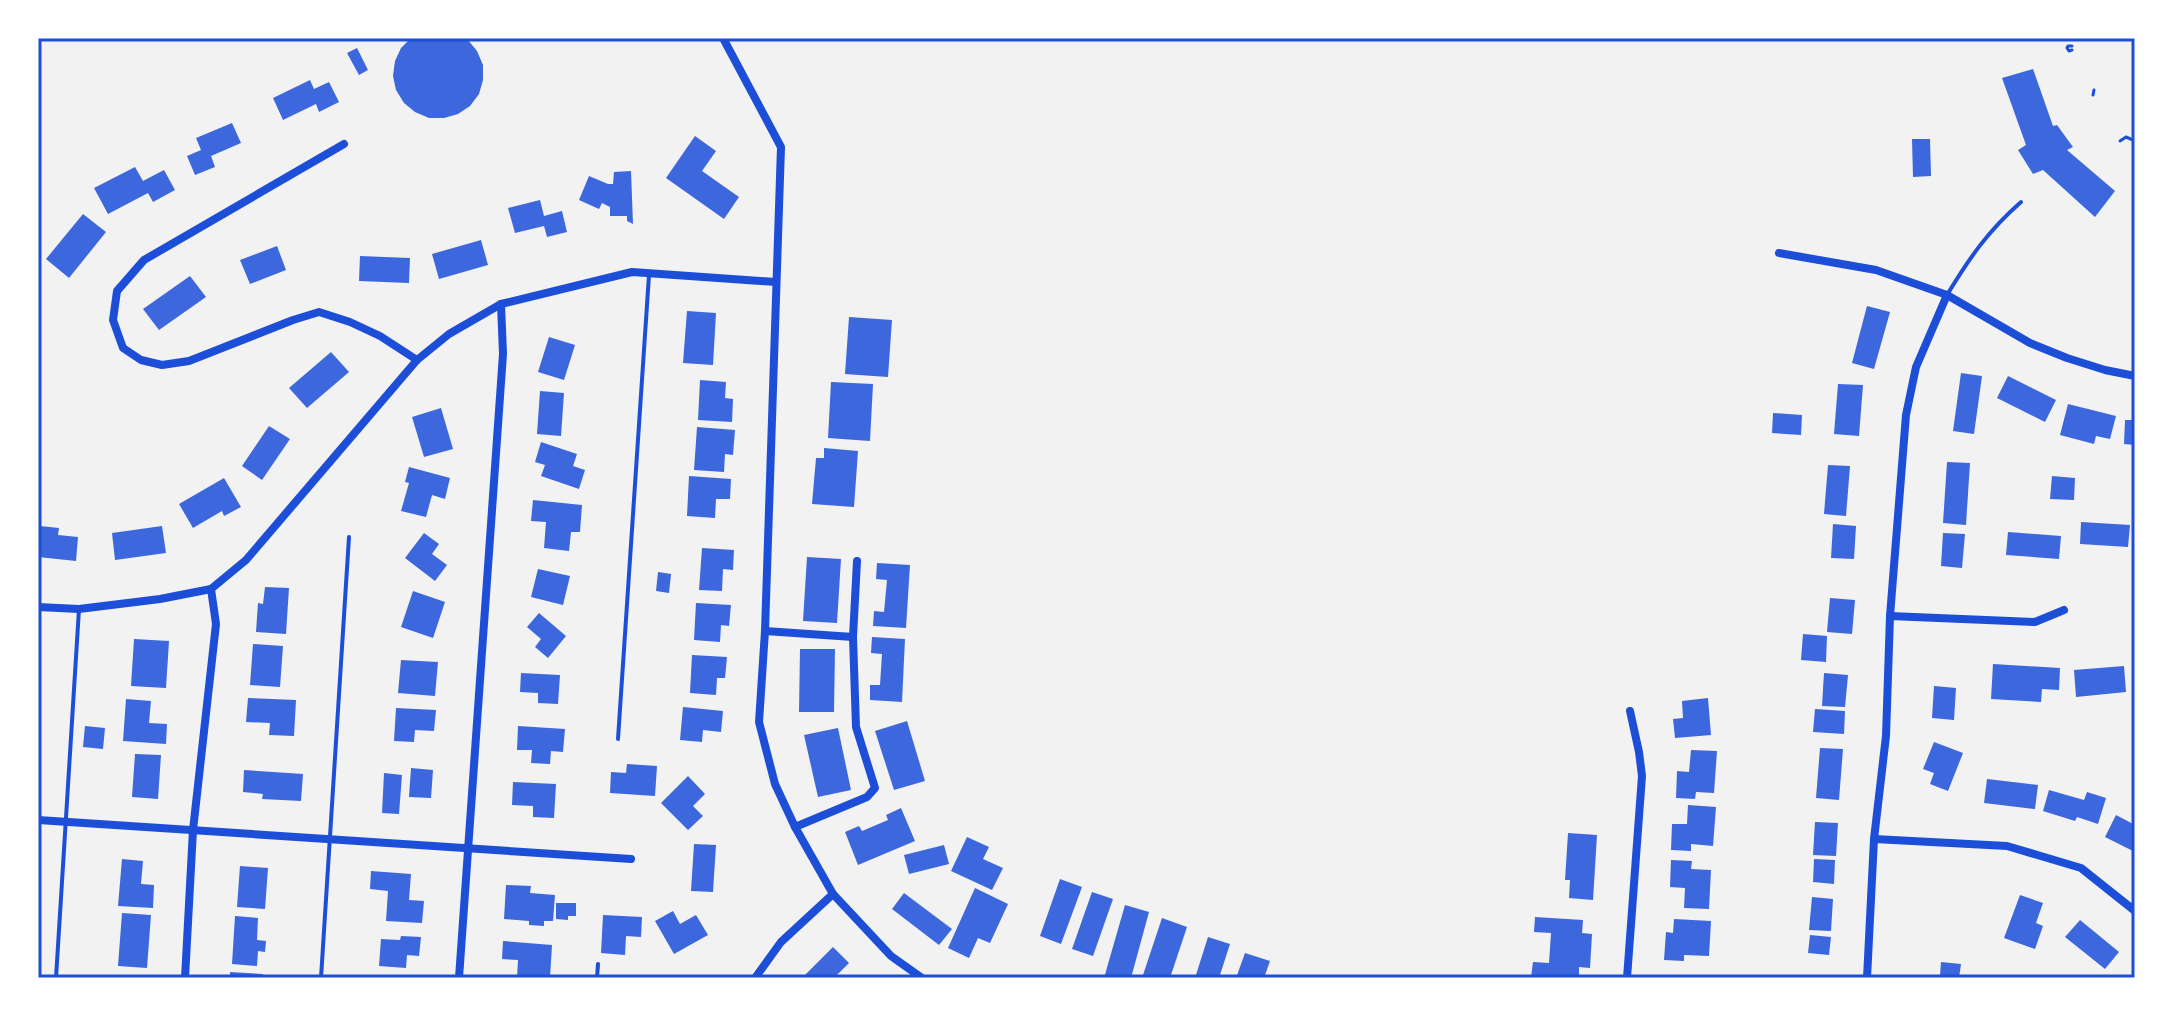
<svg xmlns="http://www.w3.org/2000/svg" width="2173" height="1016" viewBox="0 0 2173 1016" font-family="'Noto Serif',serif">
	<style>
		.building { fill: #3d67dc }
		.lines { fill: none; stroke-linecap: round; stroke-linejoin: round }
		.path { stroke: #1d4ed8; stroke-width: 3 }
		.service { stroke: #1d4ed8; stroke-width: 4 }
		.minor { stroke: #1d4ed8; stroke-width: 8 }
		.neatline { fill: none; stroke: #1d4ed8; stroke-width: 3 }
	</style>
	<rect width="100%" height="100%" fill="#f2f2f2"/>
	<g class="building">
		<polygon points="411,38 465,38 468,40 477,51 483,65 483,80 479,94 470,106 458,114 444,118 429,118 415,112 404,103 396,90 393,76 395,61 401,48"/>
		<polygon points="357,48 368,70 359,75 347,53"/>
		<polygon points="2033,69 2053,126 2057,125 2073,147 2067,150 2115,191 2095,217 2043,170 2033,174 2018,150 2026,145 2002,78"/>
		<polygon points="310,80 314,89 329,82 339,102 319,112 316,104 283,120 273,98"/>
		<polygon points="232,123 241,143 211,156 215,167 195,175 187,156 201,150 196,138"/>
		<polygon points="695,136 716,151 702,171 739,197 724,219 666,178"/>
		<polygon points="1912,139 1930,139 1931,176 1913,177"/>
		<polygon points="135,167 143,181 164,170 175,190 153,202 148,193 108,214 94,188"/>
		<polygon points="631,171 633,224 627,221 627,216 610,216 610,207 602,203 599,209 579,200 589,176 608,184 613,184 614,172"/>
		<polygon points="540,200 544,216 562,211 567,232 547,237 544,226 515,233 508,208"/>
		<polygon points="83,214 106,232 69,278 46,259"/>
		<polygon points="481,240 488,265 439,279 432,254"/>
		<polygon points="277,246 286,270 250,284 240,260"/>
		<polygon points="360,256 410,258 409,283 359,281"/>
		<polygon points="190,276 206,297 159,330 143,309"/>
		<polygon points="1867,306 1890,312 1874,369 1852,363"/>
		<polygon points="687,311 716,313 713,365 683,363"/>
		<polygon points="849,317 892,320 888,377 845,374"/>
		<polygon points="549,337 575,345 564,380 538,372"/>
		<polygon points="331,352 349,372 307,408 289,388"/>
		<polygon points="1961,373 1982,376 1974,434 1953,431"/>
		<polygon points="2008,376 2056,400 2045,422 1997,398"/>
		<polygon points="700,380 726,382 725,398 733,399 732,422 698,420"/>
		<polygon points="831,382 873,384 870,441 828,438"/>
		<polygon points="1838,384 1863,385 1859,436 1834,434"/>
		<polygon points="540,391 564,393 561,436 537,434"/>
		<polygon points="2068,404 2116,416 2110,439 2096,436 2094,444 2060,435"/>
		<polygon points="441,408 453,449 424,457 412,417"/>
		<polygon points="1773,413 1802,415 1801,435 1772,433"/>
		<polygon points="2125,420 2135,420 2135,445 2124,444"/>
		<polygon points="269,426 290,439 262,480 242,466"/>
		<polygon points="697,427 735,430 733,455 725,454 724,472 694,470"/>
		<polygon points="541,442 577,454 573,466 585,470 579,489 541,476 545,465 535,462"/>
		<polygon points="824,448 858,451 854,507 812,504 816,458 824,458"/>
		<polygon points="1947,462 1970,463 1966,525 1943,523"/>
		<polygon points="1828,465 1850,466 1846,516 1824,514"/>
		<polygon points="409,467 450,478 445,499 432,495 426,517 401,511 409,483 405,482"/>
		<polygon points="689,476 731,479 730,499 716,499 715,518 687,516"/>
		<polygon points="2052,476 2075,478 2074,500 2050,499"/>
		<polygon points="224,478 241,507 224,516 222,511 193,528 179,504"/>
		<polygon points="533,500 582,505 580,532 571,532 569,551 544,548 546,522 531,521"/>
		<polygon points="2081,522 2130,525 2128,547 2080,544"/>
		<polygon points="1833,524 1856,526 1854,559 1831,558"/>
		<polygon points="40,526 59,528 58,535 78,537 76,561 38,557 38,532 40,532"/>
		<polygon points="162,526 166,553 115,560 112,533"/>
		<polygon points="2008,532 2061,536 2059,559 2006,555"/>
		<polygon points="424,533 439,544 432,554 447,565 435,581 405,558"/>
		<polygon points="1943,533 1965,534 1962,568 1941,566"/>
		<polygon points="702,548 734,550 733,570 723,569 722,591 699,590"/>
		<polygon points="807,557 841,559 837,623 803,621"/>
		<polygon points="877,563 910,565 906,628 873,626 874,611 884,612 887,580 876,579"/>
		<polygon points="538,569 570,576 563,605 531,597"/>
		<polygon points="658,572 671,574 669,593 656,591"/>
		<polygon points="265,587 289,588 286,634 256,632 258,603 263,604"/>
		<polygon points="413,591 445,602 433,638 401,627"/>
		<polygon points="1830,598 1855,600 1852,634 1827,632"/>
		<polygon points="696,603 731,605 729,626 721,625 720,642 694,640"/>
		<polygon points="539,613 566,636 548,658 535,647 541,639 527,627"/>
		<polygon points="1803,634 1827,636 1826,662 1801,660"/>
		<polygon points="872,637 905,639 902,702 870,700 870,685 880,685 882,654 871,653"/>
		<polygon points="134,639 169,641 166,688 131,686"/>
		<polygon points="253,644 283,646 280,687 250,685"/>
		<polygon points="800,649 835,649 834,712 799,712"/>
		<polygon points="692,655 727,657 725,678 717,678 716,695 690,693"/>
		<polygon points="401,660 438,662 435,696 398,693"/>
		<polygon points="1993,664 2060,668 2059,690 2042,689 2041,702 1991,699"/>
		<polygon points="2124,666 2126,692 2076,697 2074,670"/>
		<polygon points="521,673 560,675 558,704 538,703 538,693 520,692"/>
		<polygon points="1824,673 1848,675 1845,707 1822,706"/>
		<polygon points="1934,686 1956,688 1954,720 1932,718"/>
		<polygon points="248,698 296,700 294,736 269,735 270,723 246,722"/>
		<polygon points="1708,698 1711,735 1675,738 1673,719 1683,718 1682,701"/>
		<polygon points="126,699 151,701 149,723 167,724 166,744 123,741"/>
		<polygon points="683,707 723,711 721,732 703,730 702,742 680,740"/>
		<polygon points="396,708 436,710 434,731 415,730 414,742 394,741"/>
		<polygon points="1815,709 1845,711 1844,734 1813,732"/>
		<polygon points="907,721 925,781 894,790 875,731"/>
		<polygon points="85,726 105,728 103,749 83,747"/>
		<polygon points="518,726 565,729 563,752 551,751 550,764 531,763 532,750 517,750"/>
		<polygon points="838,728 851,790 818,797 804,735"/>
		<polygon points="1934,742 1963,753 1948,791 1930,784 1934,773 1923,769"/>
		<polygon points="1820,748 1843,749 1839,800 1816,798"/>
		<polygon points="1691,750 1717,751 1714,793 1696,792 1695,799 1676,798 1677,771 1689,772"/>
		<polygon points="135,754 161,755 158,799 132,797"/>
		<polygon points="627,764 657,766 655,796 610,793 611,772 626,773"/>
		<polygon points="411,768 433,770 431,798 409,797"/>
		<polygon points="244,770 303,774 301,801 262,799 263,794 243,792"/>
		<polygon points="384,773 402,775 399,814 382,813"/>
		<polygon points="688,776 705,794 693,806 703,816 688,830 661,803"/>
		<polygon points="1987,779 2038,785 2035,809 1984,803"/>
		<polygon points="513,782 556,784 554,818 533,817 533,806 512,805"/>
		<polygon points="2049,790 2084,800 2087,792 2106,798 2098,824 2077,817 2075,821 2043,811"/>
		<polygon points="1688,805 1716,807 1713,846 1691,844 1691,851 1671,850 1672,824 1687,824"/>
		<polygon points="901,808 915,841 858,865 845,832 859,826 862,831 888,820 886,815"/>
		<polygon points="2116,815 2135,825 2135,852 2105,837"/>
		<polygon points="1815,822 1838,823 1836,856 1813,855"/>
		<polygon points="1568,833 1597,835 1593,900 1569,898 1570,880 1565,880"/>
		<polygon points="967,837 989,847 983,859 1003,868 992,890 951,871"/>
		<polygon points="694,844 716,845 713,892 691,891"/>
		<polygon points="944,845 949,864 909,874 904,855"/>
		<polygon points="122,859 143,861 141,884 154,885 153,908 118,906"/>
		<polygon points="1814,859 1835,860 1834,884 1813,882"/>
		<polygon points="1671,860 1692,861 1691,869 1711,870 1709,909 1684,908 1685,888 1670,887"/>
		<polygon points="240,866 268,868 265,909 237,907"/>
		<polygon points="371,871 411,874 409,900 424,901 422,923 386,921 388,891 370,889"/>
		<polygon points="1060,879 1082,887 1061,944 1040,936"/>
		<polygon points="506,885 531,886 530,893 555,895 553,921 544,921 544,926 529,925 529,921 504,919"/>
		<polygon points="975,888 1008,904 990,943 978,938 969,958 948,948"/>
		<polygon points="1092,892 1113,899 1093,956 1072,949"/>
		<polygon points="904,893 952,929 939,945 892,909"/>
		<polygon points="2020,895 2043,903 2036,923 2043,926 2035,949 2004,938"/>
		<polygon points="1812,897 1833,899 1831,931 1809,930"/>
		<polygon points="556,903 576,903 576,916 568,916 568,920 556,919"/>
		<polygon points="1125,905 1149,912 1131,978 1104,978"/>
		<polygon points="673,911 680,924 696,915 708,935 674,954 655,921"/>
		<polygon points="122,913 151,915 147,968 118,966"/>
		<polygon points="603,915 642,917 641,937 626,936 625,955 601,953"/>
		<polygon points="235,916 258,918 257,940 266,941 265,952 258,951 257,966 232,964"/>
		<polygon points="1535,917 1583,920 1582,933 1592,934 1590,968 1579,967 1579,978 1531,977 1533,962 1549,963 1551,933 1534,932"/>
		<polygon points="1162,918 1187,927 1170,978 1142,978"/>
		<polygon points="1674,919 1711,921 1709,956 1684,955 1684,961 1664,960 1666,932 1673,933"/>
		<polygon points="2080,920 2119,952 2105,969 2065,937"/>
		<polygon points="1810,935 1831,937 1829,955 1808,953"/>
		<polygon points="401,936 421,937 419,956 407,955 406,968 379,966 381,939 400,940"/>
		<polygon points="1208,937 1230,944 1219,978 1195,978"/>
		<polygon points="503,941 552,945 550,978 517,978 518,960 502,959"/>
		<polygon points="833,947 849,963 834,978 802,978"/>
		<polygon points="1245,953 1270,961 1264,978 1236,978"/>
		<polygon points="1941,962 1961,964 1959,978 1940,976"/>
		<polygon points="230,972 263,974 263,978 230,978"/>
	</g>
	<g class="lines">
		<g class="path">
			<polyline points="2072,46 2068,46 2067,48 2069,51 2072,50"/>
			<polyline points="2093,95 2094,90"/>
			<polyline points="2120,141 2126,137 2133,140"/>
		</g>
		<g class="service">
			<path d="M1947 295C1970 257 1988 231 2021 202"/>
			<polyline points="618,739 649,275"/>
			<polyline points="56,978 79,609"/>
			<polyline points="321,978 349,537"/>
			<polyline points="597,978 598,964"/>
		</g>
		<g class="minor">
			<polyline points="723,38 781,147 765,631 759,722 775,784 795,827 833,894 891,956 922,978"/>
			<polyline points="344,144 144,260 117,291 113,320 123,348 141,360 162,365 189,361 293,320 319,312 350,322 380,336 417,360"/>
			<polyline points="1779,253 1876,270 1947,295 2030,343 2067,358 2105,370 2135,376"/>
			<polyline points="38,607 79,609 160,599 211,589 246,560 417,360 449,334 501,304 632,272 776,282"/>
			<polyline points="1890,616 2035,622 2064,610"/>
			<polyline points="765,631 853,637"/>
			<polyline points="38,820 631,859"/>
			<polyline points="795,827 867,797 875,788 856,727 853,637 857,561"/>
			<polyline points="1874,839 2007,846 2081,868 2135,911"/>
			<polyline points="185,978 193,830 216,624 211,589"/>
			<polyline points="459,978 503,354 501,304"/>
			<polyline points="755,978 781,942 833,894"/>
			<polyline points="1627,978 1642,776 1639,752 1630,711"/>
			<polyline points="1867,978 1874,839 1886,736 1890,616 1906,415 1916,367 1947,295"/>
		</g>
	</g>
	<rect width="2173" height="1016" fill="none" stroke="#ffffff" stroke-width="80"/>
	<rect x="40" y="40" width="2093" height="936" class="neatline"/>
</svg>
